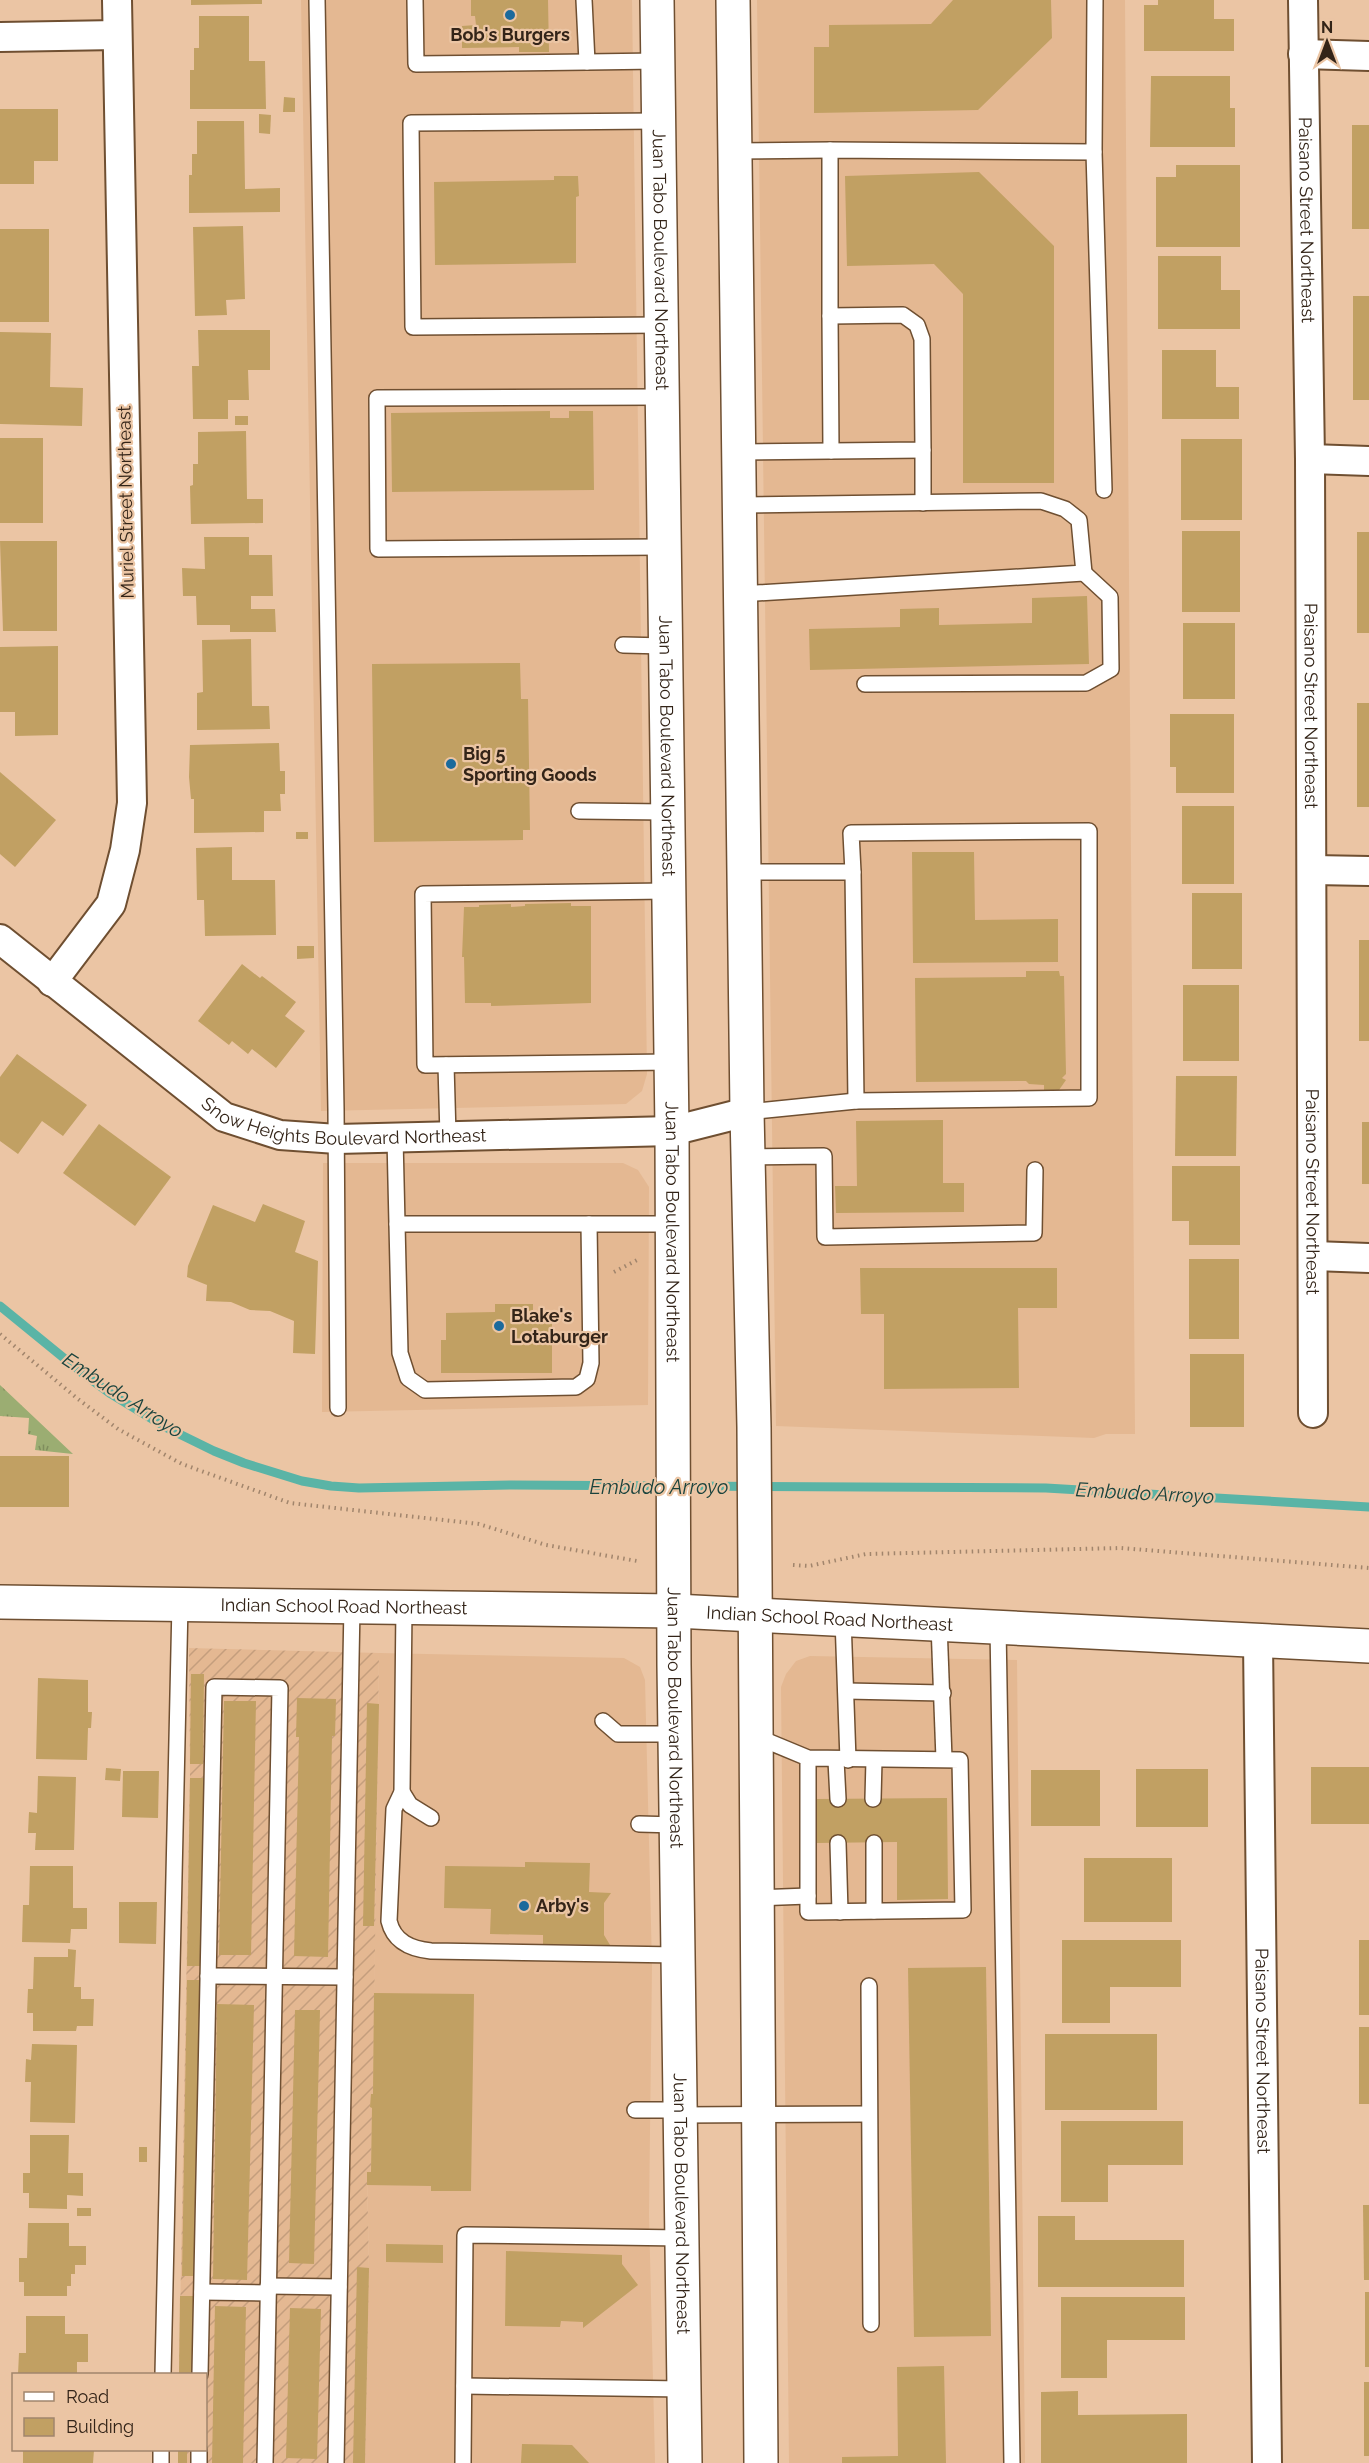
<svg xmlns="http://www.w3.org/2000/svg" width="1369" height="2463" viewBox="0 0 1369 2463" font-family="Raleway,sans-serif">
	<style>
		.built { fill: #e4b892 }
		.industrial { fill: url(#industrial-furrows) }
		.grass { fill: url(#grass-tufts) }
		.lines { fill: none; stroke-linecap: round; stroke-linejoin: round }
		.stream { stroke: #5ab4a6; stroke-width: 9 }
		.building { fill: #c1a063 }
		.service-casing { stroke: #6f4f31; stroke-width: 18 }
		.minor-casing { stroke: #6f4f31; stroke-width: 32 }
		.tertiary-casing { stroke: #6f4f31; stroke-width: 36 }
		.secondary-casing { stroke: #6f4f31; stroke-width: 36 }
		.path { stroke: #a1856c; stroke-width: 4; stroke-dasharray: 1.5 4.5; stroke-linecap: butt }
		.service { stroke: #fff; stroke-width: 15 }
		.minor { stroke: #fff; stroke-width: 28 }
		.tertiary { stroke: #fff; stroke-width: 33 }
		.secondary { stroke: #fff; stroke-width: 33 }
		.poi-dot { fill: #1b6a9c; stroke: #ebc5a4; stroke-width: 2 }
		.labels { text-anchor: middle; stroke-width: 4.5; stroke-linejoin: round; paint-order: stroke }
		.poi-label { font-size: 18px; font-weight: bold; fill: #332418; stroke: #ebc5a4; text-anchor: start }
		.street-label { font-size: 18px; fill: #332418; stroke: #ebc5a4 }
		.water-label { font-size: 20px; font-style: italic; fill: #1a433d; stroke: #ebc5a4 }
	</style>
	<defs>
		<pattern id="industrial-furrows" width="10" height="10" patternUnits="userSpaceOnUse" patternTransform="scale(1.5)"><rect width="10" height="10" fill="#e4b892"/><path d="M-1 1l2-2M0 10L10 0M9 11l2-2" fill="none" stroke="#c49e7d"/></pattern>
		<pattern id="grass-tufts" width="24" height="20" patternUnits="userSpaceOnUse" patternTransform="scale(1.5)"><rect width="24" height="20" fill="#9bad72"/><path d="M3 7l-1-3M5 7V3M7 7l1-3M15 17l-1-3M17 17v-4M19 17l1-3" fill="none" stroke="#7f8d5d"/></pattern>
	</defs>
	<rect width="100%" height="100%" fill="#ebc5a4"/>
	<g class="built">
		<polygon points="301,0 632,0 647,1074 642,1091 626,1104 321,1111"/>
		<polygon points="757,0 1125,0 1135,1434 1106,1434 1094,1438 776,1426"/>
		<polygon points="323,1163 623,1163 638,1170 649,1187 648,1405 322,1412"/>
		<polygon points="379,1653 624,1658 640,1667 645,1680 652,1965 649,2215 655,2463 365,2463 369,2268 367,2172 374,1993"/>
		<polygon points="810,1656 1017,1660 1025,2463 789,2463 781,1687 786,1674 796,1661"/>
	</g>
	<polygon class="industrial" points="189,1648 379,1653 373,2094 371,2095 370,2107 372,2108 371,2172 367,2173 369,2268 365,2463 178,2463 178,2450 206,2450 206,2374 179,2374 190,1778"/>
	<polygon class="grass" points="0,1385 73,1454 35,1450 37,1436 28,1434 29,1418 0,1416"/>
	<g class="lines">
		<polyline class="stream" points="0,1306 81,1372 111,1394 165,1427 214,1451 244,1463 302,1481 331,1486 359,1488 512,1485 1046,1488 1369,1507"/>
	</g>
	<g class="building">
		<polygon points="191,0 262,0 262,4 191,5"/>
		<polygon points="471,0 548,0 549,52 519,52 519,47 462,48 462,26 476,25 475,16 471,16"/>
		<polygon points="953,0 1051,0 1052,38 978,110 814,113 814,47 829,47 829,25 931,24"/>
		<polygon points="1158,0 1214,0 1214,19 1234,19 1234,51 1144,51 1144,5 1158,5"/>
		<polygon points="199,16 249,16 249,61 265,61 266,109 190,109 190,70 194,70 194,48 199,48"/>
		<polygon points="1151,76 1230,76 1230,108 1235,108 1235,147 1150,147"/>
		<polygon points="284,97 295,98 295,112 283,112"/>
		<polygon points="0,109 58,109 58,161 34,161 34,184 0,184"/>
		<polygon points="259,114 271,115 270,134 259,133"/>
		<polygon points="197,121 244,121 245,189 280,188 280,212 189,213 189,175 192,175 192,154 197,154"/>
		<rect x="1352" y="125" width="17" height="104"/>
		<polygon points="1176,165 1240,165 1240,247 1156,247 1156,177 1176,177"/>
		<polygon points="979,172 1054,246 1054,483 963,483 963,294 934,264 847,266 845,176"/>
		<polygon points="554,176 578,176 579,196 576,197 576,263 435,265 434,182 554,180"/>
		<polygon points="243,226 245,299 226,300 227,315 195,316 193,227"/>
		<rect x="0" y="229" width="49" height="93"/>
		<polygon points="1158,256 1221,256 1221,290 1240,290 1240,329 1158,329"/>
		<rect x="1353" y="296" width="16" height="104"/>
		<polygon points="198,330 270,330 270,370 248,370 249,400 228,400 228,419 193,419 192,366 199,366"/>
		<polygon points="0,332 51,333 50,387 83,388 82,426 0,424"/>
		<polygon points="1162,350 1216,350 1216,387 1239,387 1239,419 1162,419"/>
		<polygon points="550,411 550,418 569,418 569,411 593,411 594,490 392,492 391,413"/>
		<rect x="235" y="416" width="13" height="9"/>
		<polygon points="246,431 247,499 263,499 263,523 191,524 190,486 193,485 193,464 198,464 198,432"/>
		<rect x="0" y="438" width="43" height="85"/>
		<rect x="1181" y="439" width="61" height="81"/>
		<rect x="1182" y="531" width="58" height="81"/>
		<rect x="1357" y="532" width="12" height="101"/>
		<polygon points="204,537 249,537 249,555 272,555 273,596 251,596 251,609 275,609 276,632 230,632 230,625 197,625 196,596 183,596 182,568 205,569"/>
		<polygon points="0,541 57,541 57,631 3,631"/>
		<polygon points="1087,596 1089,664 810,670 809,629 900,627 900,609 939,608 939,625 1032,623 1032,598"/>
		<rect x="1183" y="623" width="52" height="76"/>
		<polygon points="251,639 252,706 269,706 270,729 197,730 197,693 203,692 202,640"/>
		<polygon points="58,646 58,735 15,736 15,712 0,712 0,647"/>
		<polygon points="520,663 521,699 528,699 530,830 523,830 523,840 374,842 372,664"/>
		<rect x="1357" y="703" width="12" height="104"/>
		<polygon points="1170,714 1234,714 1234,793 1176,793 1176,767 1170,767"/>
		<polygon points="279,743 280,771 285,771 285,794 280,794 281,811 264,811 264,832 194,833 194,799 191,799 189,777 190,745"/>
		<polygon points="0,772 56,820 15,867 0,854"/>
		<rect x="1182" y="806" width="52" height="78"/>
		<rect x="296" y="832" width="12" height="7"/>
		<polygon points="232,847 232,880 275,880 276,935 205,936 204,900 197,900 196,848"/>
		<polygon points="912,852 974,852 975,920 1058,919 1058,962 913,963"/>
		<rect x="1192" y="893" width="50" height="76"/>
		<polygon points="571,903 571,906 591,906 591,1003 491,1006 491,1003 465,1003 464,957 462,957 464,907 479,907 479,905 511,904 511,907 525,906 525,904"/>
		<rect x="1359" y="940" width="10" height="101"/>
		<polygon points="297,946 314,946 314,958 297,959"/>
		<polygon points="242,964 260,978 262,976 296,1002 285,1016 305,1031 276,1068 252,1049 248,1054 232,1041 229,1045 198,1021"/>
		<polygon points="1026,971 1059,971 1060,976 1064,976 1066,1074 1062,1078 1066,1080 1059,1090 1044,1090 1044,1085 1029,1084 1026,1081 916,1082 915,978 1026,977"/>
		<rect x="1183" y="985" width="56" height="76"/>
		<polygon points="17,1054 87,1105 63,1136 42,1121 18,1154 0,1141 0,1077"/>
		<polygon points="1176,1076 1237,1076 1236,1156 1175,1156"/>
		<polygon points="943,1120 943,1183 964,1183 964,1212 836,1213 835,1186 857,1186 856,1121"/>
		<rect x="1362" y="1122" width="7" height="62"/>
		<polygon points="99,1124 171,1177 135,1226 63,1173"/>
		<polygon points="1172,1166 1240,1166 1240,1245 1189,1245 1189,1221 1172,1221"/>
		<polygon points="263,1204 305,1221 295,1252 318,1261 315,1354 293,1353 294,1321 270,1311 250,1310 231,1302 206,1301 207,1285 187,1277 188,1266 213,1205 255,1222"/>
		<rect x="1189" y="1259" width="50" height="80"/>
		<polygon points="860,1268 1057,1268 1057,1308 1018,1308 1019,1388 884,1389 884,1314 861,1314"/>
		<polygon points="495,1304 533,1304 533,1313 552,1313 552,1373 441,1373 441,1340 446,1340 446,1313 495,1312"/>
		<rect x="1190" y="1354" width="54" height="73"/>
		<rect x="0" y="1456" width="69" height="51"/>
		<polygon points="191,1674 204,1674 203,1764 190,1764"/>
		<polygon points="38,1678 88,1680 88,1712 92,1712 91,1728 88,1728 87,1760 36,1759"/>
		<polygon points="297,1698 336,1699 335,1736 332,1736 328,1957 294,1956 299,1737 296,1737"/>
		<polygon points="224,1701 256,1701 251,1955 219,1955"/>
		<polygon points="367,1703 379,1704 374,1926 363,1926"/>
		<rect x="1311" y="1767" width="58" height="57"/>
		<polygon points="106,1768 121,1769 120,1781 105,1780"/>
		<rect x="1136" y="1769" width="72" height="58"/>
		<rect x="1031" y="1770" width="69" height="56"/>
		<polygon points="123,1771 159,1771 158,1818 122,1817"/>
		<polygon points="38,1776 76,1777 74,1850 35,1850 36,1833 28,1833 29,1812 37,1813"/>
		<polygon points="190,1778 204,1778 201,1966 187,1966"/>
		<polygon points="947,1798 948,1899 897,1900 897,1842 816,1843 816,1799"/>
		<rect x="1084" y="1858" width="88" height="64"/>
		<polygon points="525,1862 590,1863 589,1892 611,1893 604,1903 604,1935 610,1945 543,1944 543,1935 490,1934 491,1909 444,1908 445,1866 525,1867"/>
		<polygon points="30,1866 73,1866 73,1908 87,1908 87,1929 71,1929 70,1943 22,1942 23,1905 29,1905"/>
		<polygon points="119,1902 157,1902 156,1944 119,1943"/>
		<polygon points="1062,1940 1181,1940 1181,1987 1110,1987 1110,2023 1062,2023"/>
		<rect x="1359" y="1940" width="10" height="75"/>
		<polygon points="68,1949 76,1950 74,1987 81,1987 81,1999 94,1999 93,2026 77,2026 76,2031 33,2031 33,2013 27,2013 28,1989 33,1989 34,1957 68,1957"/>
		<polygon points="986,1967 991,2336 914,2337 908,1968"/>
		<polygon points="187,1980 200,1980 195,2276 182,2276"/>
		<polygon points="374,1993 474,1994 471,2191 431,2191 431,2186 367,2185 367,2172 371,2172 372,2108 370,2107 371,2094 373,2094"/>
		<polygon points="217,2004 254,2005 247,2280 213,2279"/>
		<polygon points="295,2010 320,2010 314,2264 289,2263"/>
		<rect x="1359" y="2027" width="10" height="77"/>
		<rect x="1045" y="2034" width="112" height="76"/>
		<polygon points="32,2044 77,2045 75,2123 30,2122 31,2082 25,2082 26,2059 31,2060"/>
		<polygon points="1061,2121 1183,2121 1183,2165 1108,2165 1108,2202 1061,2202"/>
		<polygon points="30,2135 69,2135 68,2173 83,2173 83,2196 67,2195 67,2209 29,2208 29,2193 23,2193 23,2173 30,2173"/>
		<rect x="139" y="2147" width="8" height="15"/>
		<polygon points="1363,2205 1369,2205 1369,2280 1364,2280"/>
		<rect x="77" y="2208" width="14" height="8"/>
		<polygon points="1038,2216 1075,2216 1075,2240 1184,2240 1184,2287 1038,2287"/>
		<polygon points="28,2223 69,2223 69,2246 86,2246 86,2265 75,2265 75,2274 71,2274 71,2286 67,2286 67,2296 24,2296 24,2282 19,2282 19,2258 27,2258"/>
		<polygon points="386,2244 443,2245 443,2263 386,2262"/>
		<polygon points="506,2251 622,2255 622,2264 638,2285 583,2328 583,2322 561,2321 560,2327 505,2326"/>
		<polygon points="357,2267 369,2268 365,2463 353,2463"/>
		<rect x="1365" y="2292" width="4" height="75"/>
		<polygon points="180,2296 194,2296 193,2374 179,2374"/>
		<polygon points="1061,2297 1185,2297 1185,2340 1107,2340 1107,2378 1061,2378"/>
		<polygon points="215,2306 246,2307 243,2463 212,2463"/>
		<polygon points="290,2308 321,2309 317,2459 286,2458"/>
		<polygon points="26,2316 65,2316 65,2334 88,2334 88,2362 77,2362 77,2374 18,2374 19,2353 26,2353"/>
		<polygon points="944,2366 946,2463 842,2463 842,2457 898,2456 897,2367"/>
		<rect x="1364" y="2382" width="5" height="74"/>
		<polygon points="1078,2391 1078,2415 1187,2414 1187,2463 1041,2463 1041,2392"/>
		<polygon points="522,2444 572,2445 589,2463 521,2463"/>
		<polygon points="23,2450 94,2450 93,2463 23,2463"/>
		<rect x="178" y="2450" width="9" height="13"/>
	</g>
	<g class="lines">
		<defs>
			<g id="service">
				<polyline points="317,0 336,1109 338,1408"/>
				<polyline points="415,0 416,64 587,62"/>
				<polyline points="584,0 587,62 658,61"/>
				<polyline points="658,121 411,123 413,327 661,325"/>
				<polyline points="735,151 830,150"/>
				<polyline points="1094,152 1104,490"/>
				<polyline points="830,316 831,451"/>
				<polyline points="662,397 377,398 378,549 664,547"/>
				<polyline points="923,450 923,503"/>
				<polyline points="739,452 923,450 922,339 917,325 903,315 830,316 830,150 1094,152 1095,0"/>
				<polyline points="739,505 1041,501 1065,509 1079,520 1084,573 741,594"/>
				<polyline points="623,645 665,646"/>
				<polyline points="865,684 1086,683 1111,669 1110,597 1084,573"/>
				<polyline points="579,811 667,812"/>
				<polyline points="744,872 853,872 856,1101"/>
				<polyline points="668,891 423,894 425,1065 671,1062"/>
				<polyline points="446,1065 448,1136"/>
				<polyline points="747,1112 856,1101 1089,1098 1089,831 851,833 853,872"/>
				<polyline points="395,1138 400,1353 408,1378 425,1390 576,1387 587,1379 591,1363 589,1224 673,1224"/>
				<polyline points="748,1157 824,1156 825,1237 1034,1233 1035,1170"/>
				<polyline points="397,1224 589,1224"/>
				<path d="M404 1607 402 1792 394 1809 389 1921C394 1942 411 1949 431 1951L678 1955"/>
				<polyline points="843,1619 848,1760"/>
				<polyline points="939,1624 944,1759"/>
				<polyline points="998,1627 1012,2463"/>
				<polyline points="846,1691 943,1693"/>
				<polyline points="603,1721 618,1734 675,1734"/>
				<polyline points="755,1736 808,1758 960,1760 963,1910 808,1912 808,1758"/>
				<polyline points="836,1760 838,1799"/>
				<polyline points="402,1792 410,1805 431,1818"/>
				<polyline points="873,1799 874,1760"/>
				<polyline points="639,1824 676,1825"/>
				<polyline points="838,1843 840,1912"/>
				<polyline points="874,1843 874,1911"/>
				<polyline points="756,1898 808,1896"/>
				<polyline points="208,1976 345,1977"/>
				<polyline points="869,1986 871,2324"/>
				<polyline points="635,2110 680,2110"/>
				<polyline points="680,2115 869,2114"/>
				<polyline points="268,2286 339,2287"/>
				<polyline points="202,2292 268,2293"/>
				<polyline points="163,2374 180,1604"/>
				<polyline points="200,2374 214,1687 280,1688 265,2463"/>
				<polyline points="464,2386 684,2389"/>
				<polyline points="161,2463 161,2450"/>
				<polyline points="199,2463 199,2450"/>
				<polyline points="336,2463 352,1606"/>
				<polyline points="463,2463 465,2235 682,2238"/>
			</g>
			<g id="minor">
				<path id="s1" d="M1303 0 1310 459 1313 1413"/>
				<polyline points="0,37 117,35"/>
				<polyline points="1303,54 1369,56"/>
				<polyline points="1310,459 1369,461"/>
				<polyline points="1313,870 1369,871"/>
				<path id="s2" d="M0 939 224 1117 280 1135 337 1139 672 1131 747 1112"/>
				<polyline points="52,982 111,904 125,850 132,803 117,0"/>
				<polyline points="1314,1256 1369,1258"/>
				<path id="s3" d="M1258 1640 1267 2463"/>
			</g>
			<g id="tertiary">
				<path id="s4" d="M0 1602 675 1611 1369 1646"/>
			</g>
			<g id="secondary">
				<path id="s5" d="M657 0 672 1131 674 1665 685 2463"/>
				<polyline points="733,0 747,1112 754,1427 761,2463"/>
			</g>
		</defs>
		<use href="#service" class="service-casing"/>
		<use href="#minor" class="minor-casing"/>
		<use href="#tertiary" class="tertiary-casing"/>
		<use href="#secondary" class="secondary-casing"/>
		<g class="path">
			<polyline points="614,1272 639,1259"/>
			<polyline points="0,1334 78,1399 118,1429 182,1464 290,1503 479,1524 546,1545 637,1561"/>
			<polyline points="793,1565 809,1566 866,1554 1121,1548 1369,1568"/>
		</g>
		<use href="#service" class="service"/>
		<use href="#minor" class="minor"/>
		<use href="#tertiary" class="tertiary"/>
		<use href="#secondary" class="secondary"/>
	</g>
	<g class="poi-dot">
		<circle cx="510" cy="15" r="6"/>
		<circle cx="451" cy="764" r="6"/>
		<circle cx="499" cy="1326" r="6"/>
		<circle cx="524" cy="1906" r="6"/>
	</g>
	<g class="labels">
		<g class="poi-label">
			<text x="510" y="41" text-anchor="middle">Bob's Burgers</text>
			<text x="463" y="760">Big 5<tspan x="463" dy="21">Sporting Goods</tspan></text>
			<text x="511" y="1322">Blake's<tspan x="511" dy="21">Lotaburger</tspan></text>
			<text x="536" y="1912">Arby's</text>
		</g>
		<g class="street-label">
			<text dy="6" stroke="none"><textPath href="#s1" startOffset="220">Paisano Street Northeast</textPath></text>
			<text dy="6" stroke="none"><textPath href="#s5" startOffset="260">Juan Tabo Boulevard Northeast</textPath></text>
			<text transform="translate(126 502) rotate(-91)" y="6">Muriel Street Northeast</text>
			<text dy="6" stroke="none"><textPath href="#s1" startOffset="706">Paisano Street Northeast</textPath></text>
			<text dy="6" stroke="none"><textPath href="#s5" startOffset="746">Juan Tabo Boulevard Northeast</textPath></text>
			<text dy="6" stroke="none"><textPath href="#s2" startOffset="406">Snow Heights Boulevard Northeast</textPath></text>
			<text dy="6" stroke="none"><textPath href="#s1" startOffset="1192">Paisano Street Northeast</textPath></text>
			<text dy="6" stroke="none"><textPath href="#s5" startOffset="1232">Juan Tabo Boulevard Northeast</textPath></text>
			<text dy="6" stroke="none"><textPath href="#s4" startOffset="344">Indian School Road Northeast</textPath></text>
			<text dy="6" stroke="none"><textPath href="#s4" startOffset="830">Indian School Road Northeast</textPath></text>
			<text dy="6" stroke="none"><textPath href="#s5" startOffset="1718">Juan Tabo Boulevard Northeast</textPath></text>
			<text dy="6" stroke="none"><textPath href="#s3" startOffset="411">Paisano Street Northeast</textPath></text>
			<text dy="6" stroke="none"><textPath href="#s5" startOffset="2204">Juan Tabo Boulevard Northeast</textPath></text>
		</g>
		<g class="water-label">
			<text transform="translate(123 1395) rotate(33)" y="7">Embudo Arroyo</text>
			<text x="659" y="1494">Embudo Arroyo</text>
			<text transform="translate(1145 1493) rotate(3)" y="7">Embudo Arroyo</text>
		</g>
	</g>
	<rect x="12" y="2373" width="195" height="78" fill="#ebc5a4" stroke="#a1856c" stroke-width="1.5"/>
	<rect x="24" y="2392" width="30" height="9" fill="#ffffff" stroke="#a1856c" stroke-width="1.5"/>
	<text x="66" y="2403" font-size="18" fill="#332418">Road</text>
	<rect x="24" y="2418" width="30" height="18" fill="#c1a063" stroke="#a1856c" stroke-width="1.5"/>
	<text x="66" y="2433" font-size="18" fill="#332418">Building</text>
	<g transform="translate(1327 42)" stroke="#ebc5a4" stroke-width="4.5" paint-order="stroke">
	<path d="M0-4.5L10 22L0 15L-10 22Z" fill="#332418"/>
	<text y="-9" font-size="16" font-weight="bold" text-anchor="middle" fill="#332418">N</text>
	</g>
</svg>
